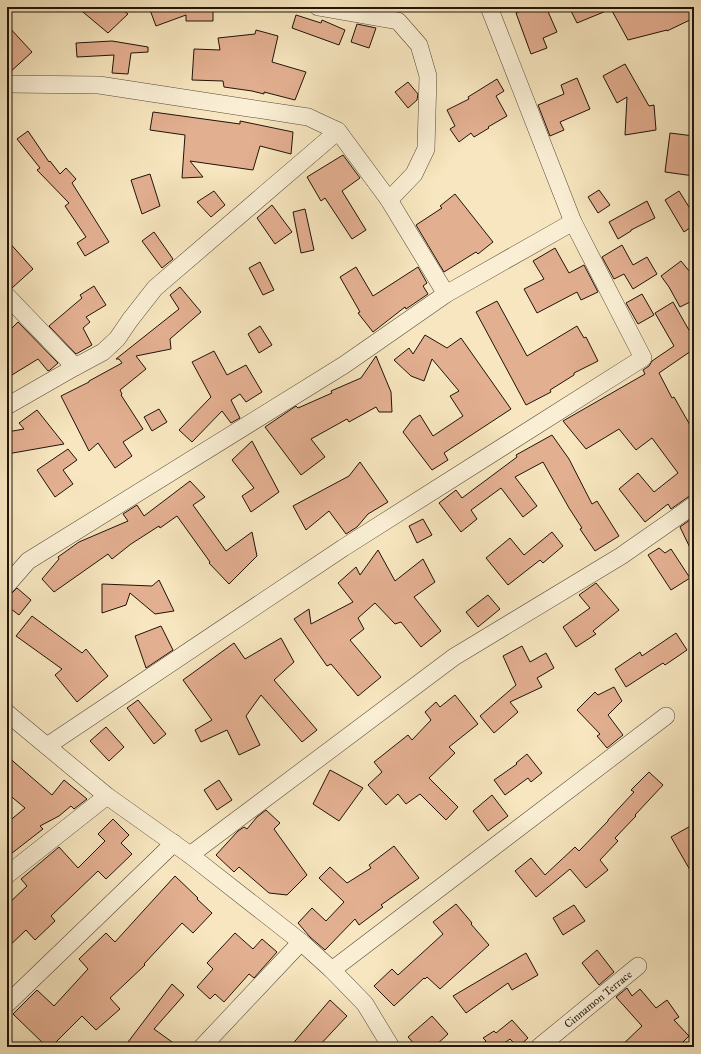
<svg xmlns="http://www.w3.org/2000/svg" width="701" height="1054" viewBox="0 0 701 1054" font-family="'IM FELL Great Primer',serif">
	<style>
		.building { fill: #e3af91; stroke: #201409 }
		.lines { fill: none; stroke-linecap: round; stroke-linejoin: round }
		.minor-casing { stroke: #564836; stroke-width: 18 }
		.minor { stroke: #faefd5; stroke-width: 17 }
		.labels { text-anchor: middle; stroke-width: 3; stroke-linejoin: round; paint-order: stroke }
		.street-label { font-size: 11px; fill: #201409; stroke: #faefd5 }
	</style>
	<rect width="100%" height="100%" fill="#f7e6bf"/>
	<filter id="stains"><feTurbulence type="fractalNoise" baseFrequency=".005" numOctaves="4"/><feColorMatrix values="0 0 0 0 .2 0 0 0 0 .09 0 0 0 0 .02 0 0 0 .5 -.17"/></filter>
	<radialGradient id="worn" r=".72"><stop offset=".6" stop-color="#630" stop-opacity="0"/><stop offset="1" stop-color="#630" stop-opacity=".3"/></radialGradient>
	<g class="building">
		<polygon points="77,7 119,7 128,14 108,33"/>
		<polygon points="158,7 213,7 213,21 186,21 186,15 156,26 150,10"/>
		<polygon points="529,7 546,7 557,32 543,38 547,48 531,54 516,13"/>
		<polygon points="569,7 694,7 694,18 667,31 667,30 628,40 611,9 577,23"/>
		<polygon points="296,15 321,23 322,20 345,30 339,45 292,28"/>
		<polygon points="357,24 376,28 369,48 351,42"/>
		<polygon points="7,25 32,52 8,74 7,74"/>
		<polygon points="256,30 278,36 272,62 306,72 295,100 264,92 264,94 252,91 224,87 223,81 192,80 194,49 220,50 218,38 255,34"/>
		<polygon points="112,41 148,47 148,52 131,53 128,74 112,73 114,55 77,57 76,43"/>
		<polygon points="625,64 649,106 654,105 656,130 625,135 627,97 617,103 603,76"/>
		<polygon points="577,78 590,109 560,122 564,130 550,136 538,105 564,94 561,85"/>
		<polygon points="497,79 504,91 496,96 507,116 488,127 489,128 474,137 471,133 459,142 450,129 455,126 447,110 469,99 468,97"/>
		<polygon points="408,82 418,94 417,100 408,108 395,92"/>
		<polygon points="153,112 240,124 240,121 293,132 291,154 260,146 253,170 190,161 203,177 182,178 185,135 150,130"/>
		<polygon points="28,131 49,162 50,161 60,174 66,168 76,179 72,183 109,242 85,256 77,243 86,237 65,206 69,203 37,170 40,168 17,139"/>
		<polygon points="670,133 694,136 694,176 665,172"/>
		<polygon points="343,155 360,178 342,191 366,230 352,239 325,198 321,201 307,177"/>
		<polygon points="150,174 160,206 142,214 131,180"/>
		<polygon points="599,190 610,205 598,213 588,197"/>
		<polygon points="214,191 225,205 211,217 197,202"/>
		<polygon points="679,191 694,215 694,225 684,232 665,200"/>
		<polygon points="455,194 493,242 478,254 476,252 444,272 416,225 442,208 440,206"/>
		<polygon points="647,201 655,218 631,230 631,231 618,239 609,222"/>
		<polygon points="272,205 292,232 275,244 257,218"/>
		<polygon points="305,209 314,250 301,253 293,212"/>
		<polygon points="154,232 173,259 162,268 142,241"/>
		<polygon points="7,240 33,269 12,288 7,286"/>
		<polygon points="622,245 633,265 647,257 657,274 633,289 624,274 614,279 602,257"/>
		<polygon points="555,248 569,273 584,265 598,292 581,300 577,292 537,313 524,289 544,279 533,261"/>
		<polygon points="681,261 694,277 694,300 680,307 669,287 661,276"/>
		<polygon points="260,262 274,290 263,295 249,268"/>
		<polygon points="356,267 373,296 418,267 427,283 423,286 428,294 406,309 405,307 373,332 358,313 360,312 340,277"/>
		<polygon points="94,286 106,305 86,317 90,322 83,328 92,345 76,354 49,326 82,298 80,295"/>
		<polygon points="180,287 201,312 170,339 171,349 136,356 146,369 120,390 122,394 121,395 143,429 123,442 132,456 115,468 98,443 89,451 61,396 89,382 89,381 122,363 119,359 116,359 179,309 170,295"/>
		<polygon points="642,294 654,315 638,324 626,303"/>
		<polygon points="497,301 527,356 577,326 584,338 586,337 598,361 574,373 574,375 550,390 551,392 526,405 476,312"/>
		<polygon points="673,302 694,339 694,349 659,373 672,398 674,397 694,432 694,495 688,497 671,509 668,504 645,522 619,489 638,473 654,492 678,473 652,438 636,450 619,429 586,449 563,421 645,374 643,370 649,366 652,361 674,346 655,313"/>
		<polygon points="18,322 58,363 50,370 48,371 38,359 7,378 7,333"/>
		<polygon points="260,326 272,345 259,353 248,334"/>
		<polygon points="425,335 447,348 461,338 511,409 444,453 448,460 432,470 403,432 412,420 420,415 433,436 463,416 450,396 459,391 432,359 424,381 411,376 394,360 409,348 413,354"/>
		<polygon points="214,351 227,375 246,365 262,392 246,402 240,394 231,400 240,418 231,423 222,411 192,442 179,430 211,397 192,362"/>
		<polygon points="376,356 391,392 392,412 379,412 376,407 349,422 347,419 311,439 325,457 301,475 265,427 296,406 298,408 332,393 331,391 361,378"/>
		<polygon points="159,409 167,422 152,431 144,417"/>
		<polygon points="37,410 64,444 7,454 7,432 24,429 19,423"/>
		<polygon points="552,435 569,459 592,504 597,501 619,536 595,551 580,529 582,528 569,508 543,462 515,477 537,506 523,517 501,488 471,510 477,519 461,532 439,503 456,490 462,498 517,457 516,455"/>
		<polygon points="252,441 279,492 251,512 242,496 254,488 232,460"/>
		<polygon points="68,449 77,460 63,470 73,484 55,497 37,470"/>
		<polygon points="360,462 388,502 368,514 357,527 346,534 329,511 306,530 293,506 349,476"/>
		<polygon points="190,481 205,497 193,505 226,551 252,532 257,556 229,584 209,563 210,562 177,516 160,528 159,526 131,544 112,559 108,554 54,592 42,579 59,559 58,557 79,542 128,521 123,514 137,505 144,516"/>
		<polygon points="694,517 694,556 680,527"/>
		<polygon points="423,519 432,535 417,543 409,526"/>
		<polygon points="552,532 563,546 543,563 540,560 508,585 486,558 510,538 524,555"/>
		<polygon points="659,548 665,553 671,549 690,578 671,590 648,555"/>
		<polygon points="378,550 395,581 423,559 435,582 414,597 441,631 421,647 401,622 395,624 375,603 358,618 364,629 350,640 381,677 358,696 331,664 327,666 294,619 309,609 311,624 353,602 338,583 356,567 360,575"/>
		<polygon points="159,580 174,611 155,614 130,593 126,605 102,613 102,584 152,586"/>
		<polygon points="596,583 619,610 593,631 596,634 576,647 563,627 590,608 579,595"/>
		<polygon points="17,588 31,600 19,615 7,606 7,595 11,594"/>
		<polygon points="488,595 500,609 478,627 466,612"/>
		<polygon points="32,616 82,653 86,649 108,676 77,702 55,675 62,669 16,636"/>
		<polygon points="161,626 173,650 146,668 135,636"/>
		<polygon points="676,633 687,650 665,665 663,663 626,687 615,669 640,652 642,656"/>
		<polygon points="281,638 294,662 274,680 317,730 302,742 261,695 246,716 260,745 239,755 227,730 201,742 195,730 212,720 183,680 234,643 245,659"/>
		<polygon points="522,646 530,662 546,653 554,668 537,678 542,687 510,702 518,712 494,733 480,716 516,685 503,656"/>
		<polygon points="614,687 622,701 608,715 623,735 607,748 597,736 600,734 577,710 595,692 598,695"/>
		<polygon points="455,695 478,724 449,747 455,753 429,778 458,807 446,820 420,794 406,804 398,794 386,805 368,785 382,772 374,762 408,735 412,740 431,720 425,712 436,702 440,707"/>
		<polygon points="138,700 166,734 154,744 127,708"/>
		<polygon points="106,727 124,747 109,761 90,741"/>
		<polygon points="527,754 542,773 531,782 528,778 505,795 494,780 517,764 516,763"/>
		<polygon points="7,756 52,795 64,780 87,799 74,809 71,806 59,816 40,826 43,829 7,857 7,823 25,808 7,793"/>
		<polygon points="330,770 363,788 339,821 313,804"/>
		<polygon points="649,772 663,785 635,815 636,816 615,838 618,841 600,860 608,870 586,888 570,869 536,897 515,871 531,858 545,875 575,847 579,851 608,821 608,820 634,792 631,790"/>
		<polygon points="219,780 232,800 217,810 204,790"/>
		<polygon points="492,795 508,816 488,831 473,811"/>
		<polygon points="266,810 280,823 274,829 307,875 287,895 269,893 239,867 234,872 216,855 238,831 244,827 247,829 257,817"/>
		<polygon points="113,819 129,835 121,843 132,854 106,879 98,871 51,916 55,921 35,940 26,930 7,948 7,905 27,886 21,879 59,847 78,868 105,841 98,834"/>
		<polygon points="694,824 694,877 671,837"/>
		<polygon points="394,846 419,878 381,905 383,907 359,925 355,919 325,950 310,937 298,923 312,908 326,921 344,902 319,878 330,867 347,883 371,868 369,865"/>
		<polygon points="175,876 198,898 197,899 212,913 193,933 182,923 144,964 145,965 110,998 120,1009 96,1030 82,1016 51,1047 47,1047 13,1014 37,990 54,1006 88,969 79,959 106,933 115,942"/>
		<polygon points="456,904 472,923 471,924 489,945 440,989 427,977 425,979 424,978 394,1006 374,986 392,969 398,975 443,934 433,922"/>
		<polygon points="574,905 585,921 563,935 553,918"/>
		<polygon points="235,933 253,949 262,939 277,952 254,978 249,974 224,1002 215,994 210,999 197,987 213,969 207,963"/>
		<polygon points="597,950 614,972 599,985 582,963"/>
		<polygon points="526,953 538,975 512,990 508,983 466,1013 453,996"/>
		<polygon points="172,984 184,995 154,1029 179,1047 148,1047 142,1043 138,1047 126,1047 125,1046"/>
		<polygon points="627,988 632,996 640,989 656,1008 667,1000 679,1017 674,1020 689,1036 678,1047 620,1047 642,1026 616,997"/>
		<polygon points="330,1000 347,1016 318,1047 290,1047"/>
		<polygon points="432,1016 448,1034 434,1047 417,1047 408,1037"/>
		<polygon points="512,1020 528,1038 518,1047 510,1039 503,1044 505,1047 479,1047 486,1041 483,1038 494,1031 496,1033"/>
	</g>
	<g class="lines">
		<defs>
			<g id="minor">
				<polyline points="318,7 398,21 419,45 428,76 426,149 414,174 389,200"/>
				<polyline points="7,84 99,85 308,117 338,131 389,200 446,294"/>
				<polyline points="7,296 75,367"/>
				<polyline points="7,406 75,367 103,352 117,339 130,320 155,288 338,131"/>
				<polyline points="7,585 28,561 344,365 446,294 573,222"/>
				<polyline points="7,713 107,796 190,855 301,942 332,970 365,1004 391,1047"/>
				<polyline points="47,746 343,548 643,358 573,222 489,7"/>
				<polyline points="190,855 454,657 621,556 694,505"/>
				<polyline points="7,875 107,796"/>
				<polyline points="332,970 666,716"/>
				<polyline points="7,1004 174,843"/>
				<polyline points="202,1047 301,942"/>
				<path id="s1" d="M539 1047 638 966"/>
			</g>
		</defs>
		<use href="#minor" class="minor-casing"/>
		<use href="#minor" class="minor"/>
	</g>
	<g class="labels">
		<g class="street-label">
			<text dy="4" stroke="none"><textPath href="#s1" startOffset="76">Cinnamon Terrace</textPath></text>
		</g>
	</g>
	<rect width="701" height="1054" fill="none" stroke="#f7e6bf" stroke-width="24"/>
	<rect x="8" y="8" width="685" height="1038" fill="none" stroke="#201409" stroke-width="2"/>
	<rect x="12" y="12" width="677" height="1030" fill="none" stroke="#201409"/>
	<rect width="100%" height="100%" filter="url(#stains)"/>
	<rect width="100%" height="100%" fill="url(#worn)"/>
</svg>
